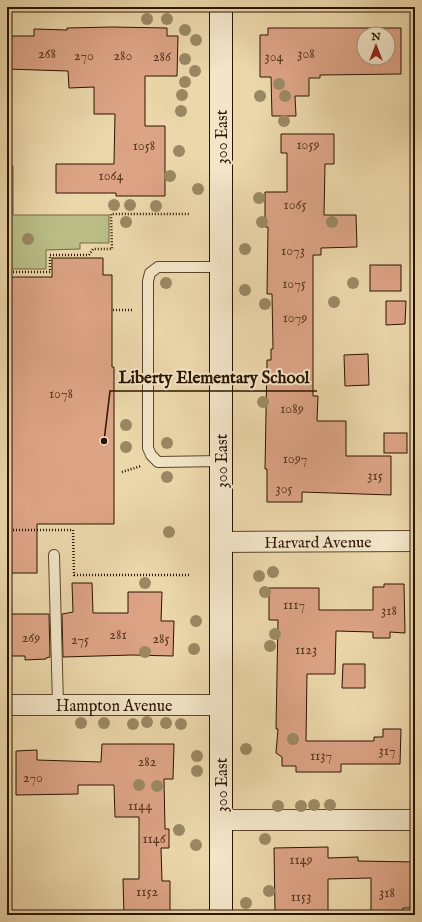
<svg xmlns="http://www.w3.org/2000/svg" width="422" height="922" viewBox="0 0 422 922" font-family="'IM FELL English',serif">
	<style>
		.green { fill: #babd86; stroke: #746843 }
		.building { fill: #dca385; stroke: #2d1400; fill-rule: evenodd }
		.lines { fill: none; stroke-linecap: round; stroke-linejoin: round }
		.lane-casing { stroke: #5c452a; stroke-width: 12 }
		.street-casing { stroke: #5c452a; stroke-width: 22 }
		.secondary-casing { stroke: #2d1400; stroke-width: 24 }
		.path { stroke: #2d1400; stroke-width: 2.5; stroke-dasharray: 1 2; stroke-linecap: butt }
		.lane { stroke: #f2e5c8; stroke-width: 10 }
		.street { stroke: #f2e5c8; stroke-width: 20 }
		.secondary { stroke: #f2e5c8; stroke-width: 22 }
		.tree { fill: #9a8862 }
		.labels { text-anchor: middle; stroke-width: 4; stroke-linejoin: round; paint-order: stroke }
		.number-label { font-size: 14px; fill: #593821 }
		.street-label { font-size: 16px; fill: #2d1400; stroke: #f2e5c8 }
		.leader { fill: none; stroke: #2d1400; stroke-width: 1.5 }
		.callout-dot { fill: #2d1400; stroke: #f2e5c8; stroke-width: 1.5 }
		.callout-label { font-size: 17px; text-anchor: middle; font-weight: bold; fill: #2d1400; stroke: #f2e5c8; stroke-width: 4; stroke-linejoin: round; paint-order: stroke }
	</style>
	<rect width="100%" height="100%" fill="#ebd7aa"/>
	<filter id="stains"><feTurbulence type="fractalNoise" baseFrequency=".005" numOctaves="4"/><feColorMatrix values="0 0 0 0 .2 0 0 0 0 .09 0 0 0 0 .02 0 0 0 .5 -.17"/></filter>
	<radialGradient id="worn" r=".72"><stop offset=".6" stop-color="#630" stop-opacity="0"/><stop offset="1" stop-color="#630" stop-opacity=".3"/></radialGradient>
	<polygon class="green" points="7,166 13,166 13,215 109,215 109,243 80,243 80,249 46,250 46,269 7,269 7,260 9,260 9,218 7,218"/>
	<g class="building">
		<polygon points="112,27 167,28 167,36 178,36 177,76 145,76 145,126 165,126 165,196 116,196 116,193 56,193 56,164 114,164 115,114 94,114 94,87 69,88 68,71 7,69 7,36 34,36 34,29 67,30 67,28"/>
		<path d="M268 28H401V74L320 75V78H309V96H295L296 116H272L271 77H260V35H268ZM364 34H388V58H364Z"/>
		<polygon points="281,134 334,134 334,164 325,164 324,215 356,215 357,247 321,248 321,255 313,255 313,396 318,396 317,421 346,421 346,456 391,456 391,495 302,492 302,502 267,502 267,469 265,469 267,360 271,360 271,349 273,349 272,294 267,294 268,227 265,227 265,192 287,192 287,153 281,153"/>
		<polygon points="52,258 103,258 103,275 112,275 112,367 114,367 114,524 37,524 37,573 11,573 11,524 7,524 7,277 52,277"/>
		<rect x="370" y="265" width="31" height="26"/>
		<polygon points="386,301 406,301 405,324 386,325"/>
		<polygon points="368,354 369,385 345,386 344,355"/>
		<rect x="384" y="433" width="23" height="20"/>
		<polygon points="72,583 92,583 93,613 128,613 128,592 162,592 161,621 174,621 173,656 132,655 63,657 62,614 73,612"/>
		<polygon points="384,584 404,584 405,633 390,632 390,638 373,638 373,632 336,631 335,674 307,674 306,741 374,741 374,737 383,737 383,729 401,729 400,764 341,764 341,772 296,772 296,766 282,766 282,757 276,753 278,729 276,729 278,620 269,620 269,588 319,588 319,610 373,610 373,587 384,587"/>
		<polygon points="7,614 49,614 50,657 46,658 46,659 25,660 25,656 7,656"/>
		<polygon points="343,664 365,664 365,688 342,688"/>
		<polygon points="102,744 174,744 173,779 164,779 165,829 169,829 169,848 161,848 162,881 170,881 170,915 124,915 123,879 139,879 139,817 115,817 114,785 78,785 78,794 16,795 16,751 37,750 37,760 101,762"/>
		<polygon points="328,847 328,858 358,857 358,861 415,862 415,908 403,908 403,915 371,915 371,878 328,879 328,911 275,911 274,848"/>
	</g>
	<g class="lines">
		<defs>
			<g id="lane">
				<polyline points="221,267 158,267 150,273 148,281 148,448 151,455 158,462 221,461"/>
				<polyline points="54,555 58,705"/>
			</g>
			<g id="street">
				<path id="s1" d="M221 542 415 541"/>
				<path id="s2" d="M7 705H221"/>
				<polyline points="221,820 415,820"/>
			</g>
			<polyline id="secondary" points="221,7 221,915"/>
		</defs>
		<use href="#lane" class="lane-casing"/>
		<use href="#street" class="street-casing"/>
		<use href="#secondary" class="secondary-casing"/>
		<g class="path">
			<polyline points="7,272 50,272 50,255 89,255 93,249 112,249 111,214 189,214"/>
			<polyline points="113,310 133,310"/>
			<polyline points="122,472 141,466"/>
			<polyline points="7,530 73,530 74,575 190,575"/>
		</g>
		<use href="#lane" class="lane"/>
		<use href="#street" class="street"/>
		<use href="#secondary" class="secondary"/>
	</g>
	<g class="tree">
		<circle cx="147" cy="19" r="6"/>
		<circle cx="167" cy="19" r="6"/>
		<circle cx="185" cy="30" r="6"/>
		<circle cx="196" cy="40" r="6"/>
		<circle cx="185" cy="59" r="6"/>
		<circle cx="195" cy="71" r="6"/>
		<circle cx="185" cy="82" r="6"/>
		<circle cx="279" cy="84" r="6"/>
		<circle cx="182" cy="95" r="6"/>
		<circle cx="260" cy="96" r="6"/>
		<circle cx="285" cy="96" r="6"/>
		<circle cx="181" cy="111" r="6"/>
		<circle cx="284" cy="121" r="6"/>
		<circle cx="179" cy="151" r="6"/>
		<circle cx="170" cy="176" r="6"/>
		<circle cx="198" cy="189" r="6"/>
		<circle cx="259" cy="198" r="6"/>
		<circle cx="114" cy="205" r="6"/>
		<circle cx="130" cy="205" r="6"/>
		<circle cx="156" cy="206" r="6"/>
		<circle cx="126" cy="222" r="6"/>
		<circle cx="262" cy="222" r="6"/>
		<circle cx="332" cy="222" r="6"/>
		<circle cx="28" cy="239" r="6"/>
		<circle cx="245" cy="249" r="6"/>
		<circle cx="166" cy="283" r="6"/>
		<circle cx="353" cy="283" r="6"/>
		<circle cx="245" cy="290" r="6"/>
		<circle cx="334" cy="302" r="6"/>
		<circle cx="265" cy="304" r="6"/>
		<circle cx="263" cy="402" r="6"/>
		<circle cx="126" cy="425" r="6"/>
		<circle cx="167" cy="443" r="6"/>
		<circle cx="126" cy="447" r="6"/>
		<circle cx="167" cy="477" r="6"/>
		<circle cx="169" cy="532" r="6"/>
		<circle cx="273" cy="572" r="6"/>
		<circle cx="259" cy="576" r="6"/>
		<circle cx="145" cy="583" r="6"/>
		<circle cx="265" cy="592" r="6"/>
		<circle cx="196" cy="621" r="6"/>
		<circle cx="275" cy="634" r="6"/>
		<circle cx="270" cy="646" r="6"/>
		<circle cx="194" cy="649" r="6"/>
		<circle cx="145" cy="652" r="6"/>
		<circle cx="147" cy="722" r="6"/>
		<circle cx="81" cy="723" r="6"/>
		<circle cx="104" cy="723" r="6"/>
		<circle cx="166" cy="723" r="6"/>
		<circle cx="133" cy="724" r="6"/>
		<circle cx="181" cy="724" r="6"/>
		<circle cx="293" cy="739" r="6"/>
		<circle cx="246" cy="749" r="6"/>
		<circle cx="197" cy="756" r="6"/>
		<circle cx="197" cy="771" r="6"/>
		<circle cx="139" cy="785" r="6"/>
		<circle cx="157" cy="786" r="6"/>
		<circle cx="314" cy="805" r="6"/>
		<circle cx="330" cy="805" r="6"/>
		<circle cx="278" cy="806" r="6"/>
		<circle cx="301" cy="806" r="6"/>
		<circle cx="179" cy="830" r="6"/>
		<circle cx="265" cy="839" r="6"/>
		<circle cx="196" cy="845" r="6"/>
		<circle cx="269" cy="891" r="6"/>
		<circle cx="246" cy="903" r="6"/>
	</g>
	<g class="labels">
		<g class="number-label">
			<text x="47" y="58">268</text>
			<text x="306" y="58">308</text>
			<text x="84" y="60">270</text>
			<text x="123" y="60">280</text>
			<text x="162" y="61">286</text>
			<text x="274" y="61">304</text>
			<text x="308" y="149">1059</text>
			<text x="144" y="150">1058</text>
			<text x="111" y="180">1064</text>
			<text x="295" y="209">1065</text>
			<text x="293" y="255">1073</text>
			<text x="294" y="288">1075</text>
			<text x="295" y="322">1079</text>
			<text x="61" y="398">1078</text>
			<text x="292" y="413">1089</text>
			<text x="295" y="463">1097</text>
			<text x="375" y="480">315</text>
			<text x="284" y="493">305</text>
			<text x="294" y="609">1117</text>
			<text x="389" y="615">318</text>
			<text x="118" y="639">281</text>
			<text x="31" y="642">269</text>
			<text x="161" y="643">285</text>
			<text x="80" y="644">275</text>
			<text x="306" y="654">1123</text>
			<text x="387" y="755">317</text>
			<text x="321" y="760">1137</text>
			<text x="147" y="766">282</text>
			<text x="33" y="782">270</text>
			<text x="140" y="810">1144</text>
			<text x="154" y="843">1146</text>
			<text x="301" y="864">1149</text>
			<text x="147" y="896">1152</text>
			<text x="387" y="897">318</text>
			<text x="301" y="901">1153</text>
		</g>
		<g class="street-label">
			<text transform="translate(221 137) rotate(-90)" y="6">300 East</text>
			<text transform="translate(221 461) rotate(-90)" y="6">300 East</text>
			<text dy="6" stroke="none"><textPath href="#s1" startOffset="97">Harvard Avenue</textPath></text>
			<text dy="6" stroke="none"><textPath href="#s2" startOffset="107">Hampton Avenue</textPath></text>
			<text transform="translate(221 785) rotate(-90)" y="6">300 East</text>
		</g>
	</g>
	<path class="leader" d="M104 441L110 391H317"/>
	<circle class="callout-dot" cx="104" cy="441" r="4"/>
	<g class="callout-label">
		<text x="214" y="383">Liberty Elementary School</text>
	</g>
	<rect width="422" height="922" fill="none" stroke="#ebd7aa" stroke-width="24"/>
	<rect x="8" y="8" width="406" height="906" fill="none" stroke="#2d1400" stroke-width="2"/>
	<rect x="12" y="12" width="398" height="898" fill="none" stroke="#2d1400"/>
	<g transform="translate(376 46)"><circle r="19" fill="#f2e5c8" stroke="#a39178"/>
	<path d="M0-3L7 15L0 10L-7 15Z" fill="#8f2418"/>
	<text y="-6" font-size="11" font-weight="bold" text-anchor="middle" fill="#2d1400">N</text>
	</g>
	<rect width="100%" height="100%" filter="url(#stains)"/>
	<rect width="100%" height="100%" fill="url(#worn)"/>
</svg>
